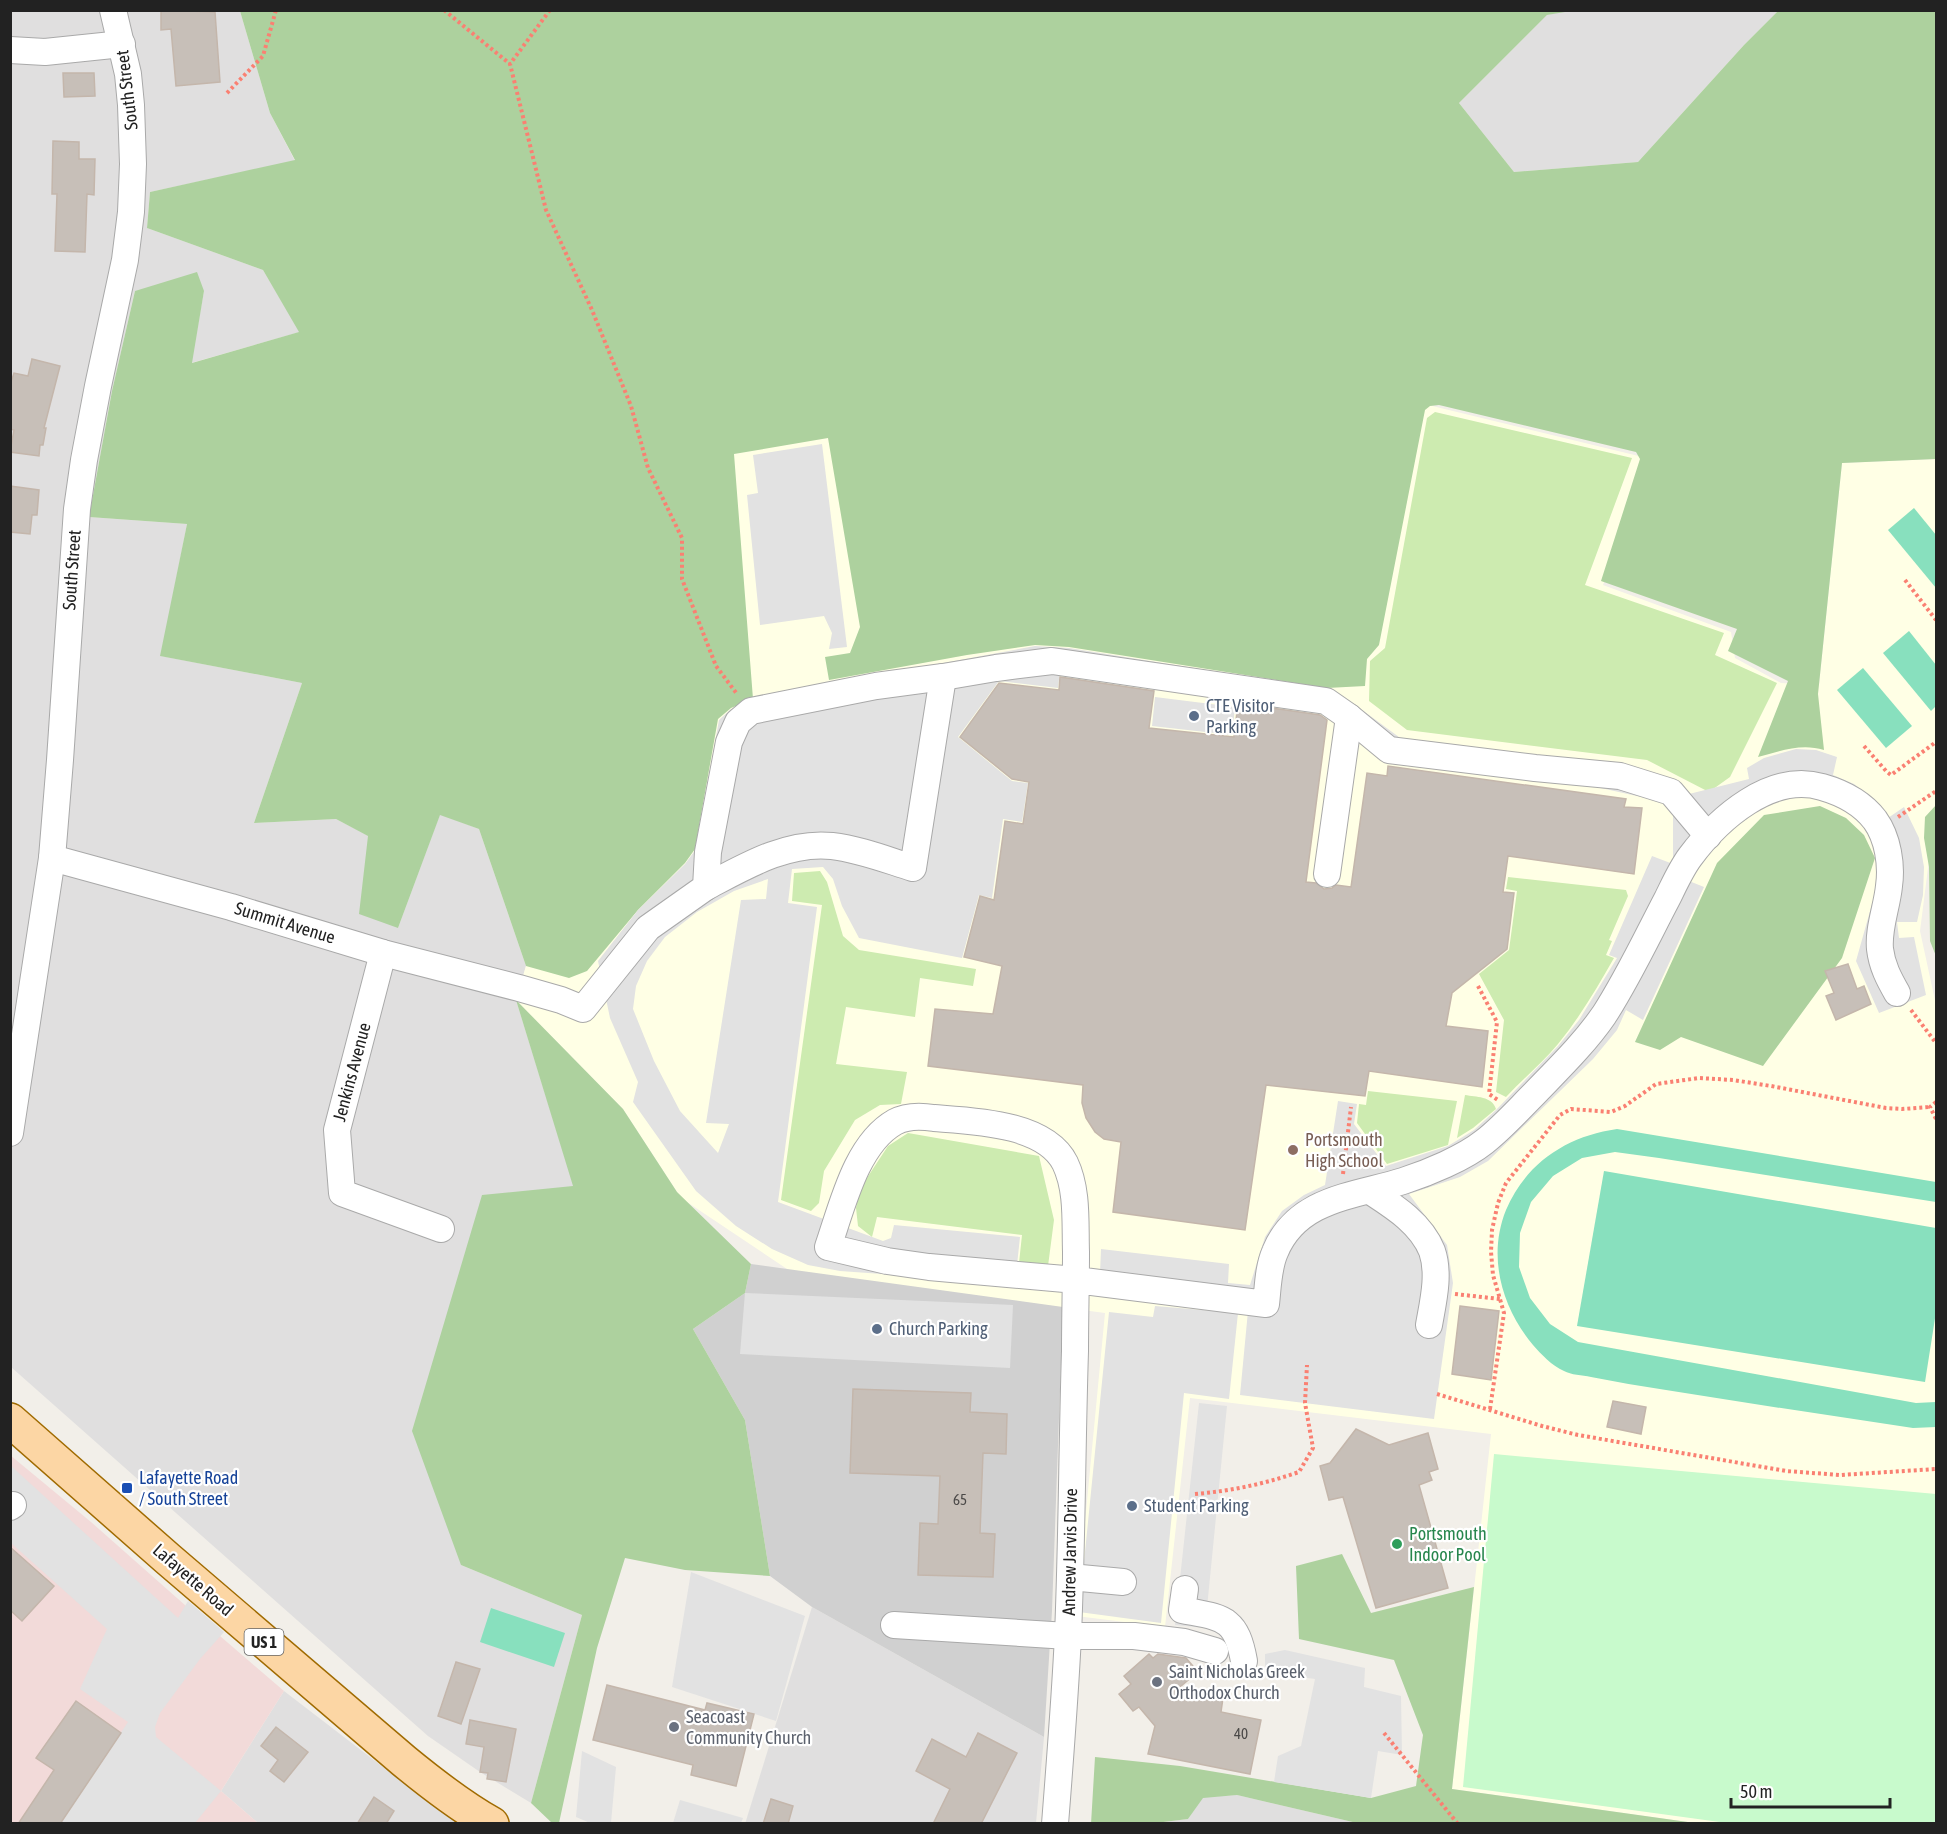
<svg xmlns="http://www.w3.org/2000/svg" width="1947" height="1834" viewBox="0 0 1947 1834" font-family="'Asap Condensed',sans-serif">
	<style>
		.residential { fill: #e0dfdf }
		.commercial { fill: #f2dad9 }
		.education { fill: #ffffe5 }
		.religious { fill: #d0d0d0 }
		.grass { fill: #cdebb0 }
		.forest { fill: #add19e }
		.park { fill: #c8facc }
		.pitch { fill: #88e0be }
		.parking { fill: #e2e2e2; fill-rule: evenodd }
		.building { fill: #c7bfb8; stroke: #c4b6ab; stroke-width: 1.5 }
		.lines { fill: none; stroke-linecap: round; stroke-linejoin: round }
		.minor-casing { stroke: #a9a9a9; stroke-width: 28 }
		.major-casing { stroke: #a06b00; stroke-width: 36 }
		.path { stroke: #fa8072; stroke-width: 4; stroke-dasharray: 3 3; stroke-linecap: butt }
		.minor { stroke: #fff; stroke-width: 26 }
		.major { stroke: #fcd6a4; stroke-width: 33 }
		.service-dot { fill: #5c6f8a; stroke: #fff; stroke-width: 2 }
		.education-dot { fill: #8d6e63; stroke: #fff; stroke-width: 2 }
		.transit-dot { fill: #1a4fb4; stroke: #fff; stroke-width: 2 }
		.leisure-dot { fill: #2e9e5b; stroke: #fff; stroke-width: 2 }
		.worship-dot { fill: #6b7280; stroke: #fff; stroke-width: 2 }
		.labels { text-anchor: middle; stroke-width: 4.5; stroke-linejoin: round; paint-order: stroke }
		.number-label { font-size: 15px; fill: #4b4948 }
		.shield { fill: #fff; stroke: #646464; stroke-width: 1.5 }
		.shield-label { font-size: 16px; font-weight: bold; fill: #222 }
		.street-label { font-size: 18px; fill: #222; stroke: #fff }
		.service-label { font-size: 18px; fill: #4e5e75; stroke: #fff; text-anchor: start }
		.education-label { font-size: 18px; fill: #785e54; stroke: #fff; text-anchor: start }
		.transit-label { font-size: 18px; fill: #164399; stroke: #fff; text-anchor: start }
		.leisure-label { font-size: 18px; fill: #27864d; stroke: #fff; text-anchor: start }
		.worship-label { font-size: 18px; fill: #5b616d; stroke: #fff; text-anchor: start }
	</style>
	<rect width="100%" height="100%" fill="#f2efe9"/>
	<g class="residential">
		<polygon points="1571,10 1778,11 1744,45 1638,162 1514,172 1459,103 1547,15"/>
		<polygon points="11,11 240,11 270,113 295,161 150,192 147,228 263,270 300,332 191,363 204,291 135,291 112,391 89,517 187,524 161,656 302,683 254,823 336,819 369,836 398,928 440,814 479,829 526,966 516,1000 574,1187 461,1565 582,1615 531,1803 480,1772 428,1736 11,1367"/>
		<polygon points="812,1607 1044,1737 1036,1823 745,1824"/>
		<polygon points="284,1691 439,1810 463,1823 258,1823 221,1791"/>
		<polygon points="1237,1795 1357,1823 1147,1824 1188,1819 1203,1797"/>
	</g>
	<polygon class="commercial" points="10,1455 91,1522 220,1636 284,1691 221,1791 258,1823 11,1823"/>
	<polygon class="education" points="1420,403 1651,459 1603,585 1731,632 1735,658 1781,683 1819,685 1842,463 1936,459 1936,805 1920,931 1936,1005 1936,1823 1695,1823 1452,1789 1491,1434 1190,1398 1165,1627 1076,1616 1105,1313 790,1271 681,1198 623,1109 516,1000 530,952 722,447 836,430"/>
	<polygon class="religious" points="751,1264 1063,1307 1052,1611 1044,1737 812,1607 770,1576 745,1420 693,1329 745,1293"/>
	<g class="grass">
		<polygon points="1435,412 1632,458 1585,585 1724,633 1715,655 1777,683 1730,777 1709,792 1647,760 1407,730 1369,701 1370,661 1385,648 1427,418"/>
		<polygon points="820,871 827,882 843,936 859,950 976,969 973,986 920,978 915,1017 846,1007 836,1064 907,1072 901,1104 880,1105 855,1120 824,1171 819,1203 811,1211 781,1200 822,905 792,901 794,873"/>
		<path d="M1508 877 1626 890 1628 896 1609 940 1612 941 1606 955 1614 958C1597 988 1580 1017 1558 1044 1542 1063 1523 1079 1506 1097L1496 1092 1504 1020 1479 974 1509 950 1517 891 1506 889Z"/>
		<polygon points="1368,1091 1457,1101 1448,1145 1387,1164 1357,1123 1359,1104 1366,1105"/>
		<path d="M1465 1095C1476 1097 1492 1096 1496 1109L1473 1128 1457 1138Z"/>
		<polygon points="908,1133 1039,1156 1054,1220 1048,1266 1019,1263 1022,1235 877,1217 872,1237 858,1226 856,1208 859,1190 888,1146"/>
	</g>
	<g class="forest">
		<path d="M240 11H1571L1547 15 1459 103 1514 172 1638 162 1744 45 1778 11H1936V459L1842 463 1818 694 1824 750C1801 743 1781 751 1758 757L1788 681 1728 651 1737 629 1601 581 1640 459 1636 452 1439 405 1430 406 1425 410 1379 645 1367 659 1365 686 1327 688 1069 647 1035 645 967 655 829 680 825 657 850 653 860 627 828 438 734 454 753 699 731 708 718 719 695 849 685 863 638 910 587 971 569 978 526 966 479 829 440 815 398 928 359 914 368 836 336 819 254 823 302 683 160 656 187 524 89 517 112 391 135 291 197 272 204 291 192 363 299 332 263 270 147 228 150 192 295 160 270 113Z"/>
		<polygon points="1936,805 1936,956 1930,941 1929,867 1924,838 1925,817"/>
		<polygon points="1820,806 1846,818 1864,835 1875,858 1842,958 1763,1066 1681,1037 1660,1050 1635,1042 1717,863 1764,815"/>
		<polygon points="516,1000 623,1109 677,1192 751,1264 745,1293 693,1329 745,1420 770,1576 685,1570 625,1558 597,1648 559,1823 552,1823 531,1803 582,1615 461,1565 412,1431 482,1195 573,1186"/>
		<polygon points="1342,1554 1371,1613 1474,1587 1452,1789 1695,1823 1357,1823 1237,1795 1203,1798 1188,1819 1147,1824 1091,1824 1095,1757 1180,1766 1371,1798 1416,1786 1423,1735 1394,1660 1299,1639 1296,1566"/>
	</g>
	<polygon class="park" points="1494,1454 1936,1494 1936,1823 1727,1823 1463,1787"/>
	<g class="pitch">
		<polygon points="1914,508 1936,535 1936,588 1888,530"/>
		<polygon points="1909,631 1936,665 1936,706 1931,711 1883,653"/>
		<polygon points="1863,668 1912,726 1886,748 1837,690"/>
		<path d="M1617 1129 1936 1182V1202L1659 1158 1615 1152 1582 1158 1553 1176 1531 1202 1520 1233 1519 1267 1530 1298 1550 1324 1578 1342 1916 1403 1936 1402V1427L1913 1428C1831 1416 1748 1403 1666 1390 1641 1386 1616 1382 1591 1377 1582 1375 1571 1375 1564 1371 1552 1366 1541 1354 1533 1345 1502 1308 1487 1257 1506 1210 1526 1163 1567 1136 1617 1129Z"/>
		<polygon points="1604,1171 1936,1228 1936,1312 1925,1382 1577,1326"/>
		<polygon points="491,1608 565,1633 554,1667 480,1642"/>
	</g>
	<g class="parking">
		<polygon points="822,444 847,647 829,649 832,633 824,616 760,625 747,495 758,493 753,455"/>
		<path d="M1035 646 1069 648 1326 689 1354 704 1403 740 1677 797 1749 779 1747 768 1764 758 1796 749 1816 750 1837 757 1833 775 1854 784 1875 800 1888 818 1904 807 1919 838 1924 867 1923 895 1917 922H1897L1899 938 1914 937 1926 995 1879 1013 1856 961 1881 872 1880 853 1868 832 1851 813 1824 797 1787 794 1758 805 1723 837 1697 866 1689 881 1704 887 1643 1020 1626 1010 1617 1030 1593 1059 1488 1161 1460 1177 1409 1194 1447 1245 1453 1283 1434 1419 1240 1395 1250 1290H1104L840 1271 808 1265 772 1249 736 1226 696 1191 633 1102 638 1082 610 1018 598 961 638 910 685 864 696 849 719 720 731 709 754 700 796 690ZM1060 671 1329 711 1402 744 1673 804V864L1652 856 1609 955 1617 958 1579 1020 1558 1046 1496 1110 1474 1130 1448 1146 1386 1166 1354 1124 1357 1104 1338 1101 1325 1185 1304 1195 1282 1211 1265 1237 1250 1285 1228 1283 1229 1264 1101 1249 1100 1274 1017 1265 1020 1237 894 1225 891 1238 883 1241 778 1202 817 907 788 903 792 869 823 867 833 879 842 906 859 938 962 958 979 895 992 898 1003 819 1022 822 1028 783 1012 781 958 737 999 681 1058 688ZM768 879 766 899 741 900 706 1123 729 1124 718 1153 680 1111 654 1061 633 1009 636 986 647 961 665 937 697 912 734 891Z"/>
		<polygon points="1155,697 1235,707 1232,735 1152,726"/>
		<polygon points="745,1293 1013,1305 1010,1368 740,1354"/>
		<polygon points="1155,1306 1238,1313 1229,1399 1184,1393 1161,1623 1079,1612 1109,1312 1153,1317"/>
		<polygon points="1199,1403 1227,1406 1205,1628 1175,1625"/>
		<polygon points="10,1465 178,1618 188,1601 224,1632 200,1659 160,1713 155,1727 156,1737 221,1791 195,1823 60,1823 128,1722 80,1689 107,1629 11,1543"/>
		<polygon points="691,1572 805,1616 776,1721 672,1687"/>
		<polygon points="1285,1650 1365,1668 1364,1687 1401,1696 1402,1755 1378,1751 1371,1798 1274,1782 1278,1756 1301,1746 1315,1679 1265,1672 1265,1654"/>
		<polygon points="582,1751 616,1767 611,1823 590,1823 576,1817"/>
		<polygon points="680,1800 743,1818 741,1823 673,1823"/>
	</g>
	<g class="building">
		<polygon points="161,10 215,12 220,82 176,86 171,29 161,30"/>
		<polygon points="63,73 94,73 95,96 64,97"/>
		<polygon points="53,141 79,142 79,159 95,159 94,195 87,194 85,252 55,251 57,194 52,194"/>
		<polygon points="32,359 60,366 44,428 46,428 43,445 40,445 39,456 10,452 14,430 10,429 10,385 14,373 28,376"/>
		<polygon points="10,486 39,490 37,515 32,515 30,534 10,532"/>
		<polygon points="1060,677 1154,691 1149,728 1234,737 1238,703 1320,715 1327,720 1306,882 1316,883 1324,889 1332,888 1336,885 1351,887 1367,773 1387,776 1388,766 1626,799 1624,807 1642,808 1634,874 1508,856 1503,892 1514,893 1507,949 1452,993 1446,1026 1488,1031 1482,1087 1369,1071 1365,1096 1266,1085 1245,1230 1113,1212 1121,1142 1104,1139 1095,1132 1086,1118 1082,1103 1083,1085 928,1066 935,1009 993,1014 1002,966 964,957 980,896 994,900 1005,821 1023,824 1029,782 1012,779 960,737 999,683 1059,690"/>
		<polygon points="1848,964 1857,989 1864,986 1871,1004 1836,1020 1826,996 1834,993 1825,971"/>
		<polygon points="1460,1306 1499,1311 1491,1380 1452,1374"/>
		<polygon points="853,1389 971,1393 970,1412 1007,1414 1006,1454 983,1453 980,1533 995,1534 993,1577 918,1575 920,1523 938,1524 940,1476 850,1473"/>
		<polygon points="1613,1401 1646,1407 1641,1434 1607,1427"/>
		<polygon points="1356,1429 1389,1445 1428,1433 1438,1469 1429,1472 1432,1480 1419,1485 1448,1588 1376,1608 1343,1497 1329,1500 1320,1466 1330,1463"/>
		<polygon points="10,1547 54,1586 22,1621 10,1610"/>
		<polygon points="1149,1654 1153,1658 1158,1654 1186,1658 1198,1672 1175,1691 1223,1698 1221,1712 1261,1720 1250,1774 1148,1754 1155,1726 1139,1707 1133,1711 1119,1694 1131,1684 1124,1676"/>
		<polygon points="456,1662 480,1669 461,1724 438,1716"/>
		<polygon points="607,1685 705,1710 707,1703 754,1714 736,1786 691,1775 693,1765 593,1740"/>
		<polygon points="76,1701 121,1733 60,1824 18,1824 54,1770 36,1758"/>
		<polygon points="470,1720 516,1729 506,1782 487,1779 488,1773 480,1772 484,1747 466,1744"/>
		<polygon points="276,1727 308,1752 284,1782 270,1771 278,1760 261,1746"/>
		<polygon points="978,1733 1017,1753 981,1824 933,1824 950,1789 916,1771 932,1739 966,1757"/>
		<polygon points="374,1797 394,1811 386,1824 357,1824"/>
		<polygon points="771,1799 793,1806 788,1824 763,1824"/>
	</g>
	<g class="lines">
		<defs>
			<g id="minor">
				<polyline points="10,50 45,52 122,44"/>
				<polyline points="52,858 231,907 383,953 519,988 561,1000 583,1009 648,928 706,887 708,852 729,742 738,722 751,711 876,686 943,677 996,668 1052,661 1326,701 1349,717 1389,750 1535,768 1620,776 1671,792 1708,836"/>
				<polyline points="1327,874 1349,717"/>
				<path d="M706 887C744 867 787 841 832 846 859 849 887 860 913 868L943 677"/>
				<polyline points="383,953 337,1130 342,1193 441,1229"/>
				<polyline points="10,1133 52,858 60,760 77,509 84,460 98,386 125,260 131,212 133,164 131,105 128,74 113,10"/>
				<path d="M1370 1191C1393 1206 1421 1223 1432 1251 1440 1274 1433 1302 1429 1325"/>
				<polyline points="10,1507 13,1505"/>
				<polyline points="1070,1577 1123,1582"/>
				<path d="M1185 1589 1182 1610C1222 1618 1236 1616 1244 1661"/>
				<polyline points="894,1625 1068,1636 1134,1636 1184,1642 1215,1651"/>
				<path d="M1055 1824C1060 1761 1065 1698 1068 1635 1072 1540 1072 1446 1075 1351 1075 1318 1076 1285 1076 1252 1075 1223 1078 1190 1065 1163 1045 1123 973 1121 934 1118 922 1116 906 1116 895 1122 856 1144 842 1207 828 1247L887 1261 929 1267 1076 1280 1266 1304C1268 1287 1268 1268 1275 1252 1297 1198 1355 1196 1403 1181 1428 1173 1464 1158 1484 1142 1502 1128 1518 1110 1534 1094 1558 1069 1584 1044 1604 1015 1628 978 1647 937 1667 899 1674 885 1681 869 1690 857 1719 818 1771 772 1822 787 1843 793 1862 803 1875 820 1888 838 1892 865 1889 886 1887 907 1878 928 1880 949 1882 966 1889 979 1897 993"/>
			</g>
			<path id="major" d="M10 1420 168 1559 404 1761C432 1784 460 1806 492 1824"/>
		</defs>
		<use href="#minor" class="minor-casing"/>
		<use href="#major" class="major-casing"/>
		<g class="path">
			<polyline points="444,10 510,64"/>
			<polyline points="550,10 510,64 546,210 592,310 631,406 648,468 682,538 682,579 716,666 737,694"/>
			<polyline points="227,93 263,56 276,10"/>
			<polyline points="1905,580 1936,620"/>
			<polyline points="1864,746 1887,772 1891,775 1936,742"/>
			<polyline points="1898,817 1936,791"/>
			<polyline points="1478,986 1497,1022 1489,1094 1498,1100"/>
			<polyline points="1911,1010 1936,1043"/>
			<polyline points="1936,1102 1930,1107 1936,1119"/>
			<polyline points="1343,1174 1351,1107"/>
			<polyline points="1455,1294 1500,1299"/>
			<polyline points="1437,1394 1542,1426 1578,1435 1786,1471 1840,1475 1936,1469"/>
			<polyline points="1490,1409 1504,1313 1493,1275 1491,1252 1492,1230 1498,1203 1506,1183 1560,1115 1571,1109 1611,1112 1625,1106 1656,1084 1699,1078 1733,1080 1771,1086 1886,1108 1902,1109 1930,1107"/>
			<path d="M1195 1494C1231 1491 1264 1484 1299 1472L1313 1448 1305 1403 1307 1365"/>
			<polyline points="1384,1733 1458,1824"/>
		</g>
		<use href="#minor" class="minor"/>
		<use href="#major" class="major"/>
	</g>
	<g class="service-dot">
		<circle cx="1194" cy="716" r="6"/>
		<circle cx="877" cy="1329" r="6"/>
		<circle cx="1132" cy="1506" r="6"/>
	</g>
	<circle class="education-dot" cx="1293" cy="1150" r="6"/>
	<rect class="transit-dot" x="121" y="1482" width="12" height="12" rx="3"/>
	<circle class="leisure-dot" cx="1397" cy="1544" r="6"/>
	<g class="worship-dot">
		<circle cx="1157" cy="1682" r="6"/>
		<circle cx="674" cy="1727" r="6"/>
	</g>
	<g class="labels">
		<g class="number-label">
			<text x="960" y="1505">65</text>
			<text x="1241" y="1739">40</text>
		</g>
		<rect class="shield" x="244.5" y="1629" width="39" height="26" rx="4.5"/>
		<g class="shield-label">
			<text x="264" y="1648">US 1</text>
		</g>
		<g class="street-label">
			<text transform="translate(127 90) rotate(-97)" y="6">South Street</text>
			<text transform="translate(72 570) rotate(-86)" y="6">South Street</text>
			<text transform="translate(285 923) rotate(17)" y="6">Summit Avenue</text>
			<text transform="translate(352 1072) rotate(-75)" y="6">Jenkins Avenue</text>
			<text transform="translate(1070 1552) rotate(-89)" y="6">Andrew Jarvis Drive</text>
			<text transform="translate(193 1580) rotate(41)" y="6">Lafayette Road</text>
		</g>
		<g class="service-label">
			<text x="1206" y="712">CTE Visitor<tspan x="1206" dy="21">Parking</tspan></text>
			<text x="889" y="1335">Church Parking</text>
			<text x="1144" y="1512">Student Parking</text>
		</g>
		<g class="education-label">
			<text x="1305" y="1146">Portsmouth<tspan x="1305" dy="21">High School</tspan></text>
		</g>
		<g class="transit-label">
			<text x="139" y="1484">Lafayette Road<tspan x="139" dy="21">/ South Street</tspan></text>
		</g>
		<g class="leisure-label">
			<text x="1409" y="1540">Portsmouth<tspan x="1409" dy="21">Indoor Pool</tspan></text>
		</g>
		<g class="worship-label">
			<text x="1169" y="1678">Saint Nicholas Greek<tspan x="1169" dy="21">Orthodox Church</tspan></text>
			<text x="686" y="1723">Seacoast<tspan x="686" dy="21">Community Church</tspan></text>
		</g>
	</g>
	<rect width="1947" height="1834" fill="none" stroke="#222222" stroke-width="24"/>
	<path d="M1731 1798v9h159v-9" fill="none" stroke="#222222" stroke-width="3"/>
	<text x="1740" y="1798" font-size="18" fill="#222222" stroke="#ffffff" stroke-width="4.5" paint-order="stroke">50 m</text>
</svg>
